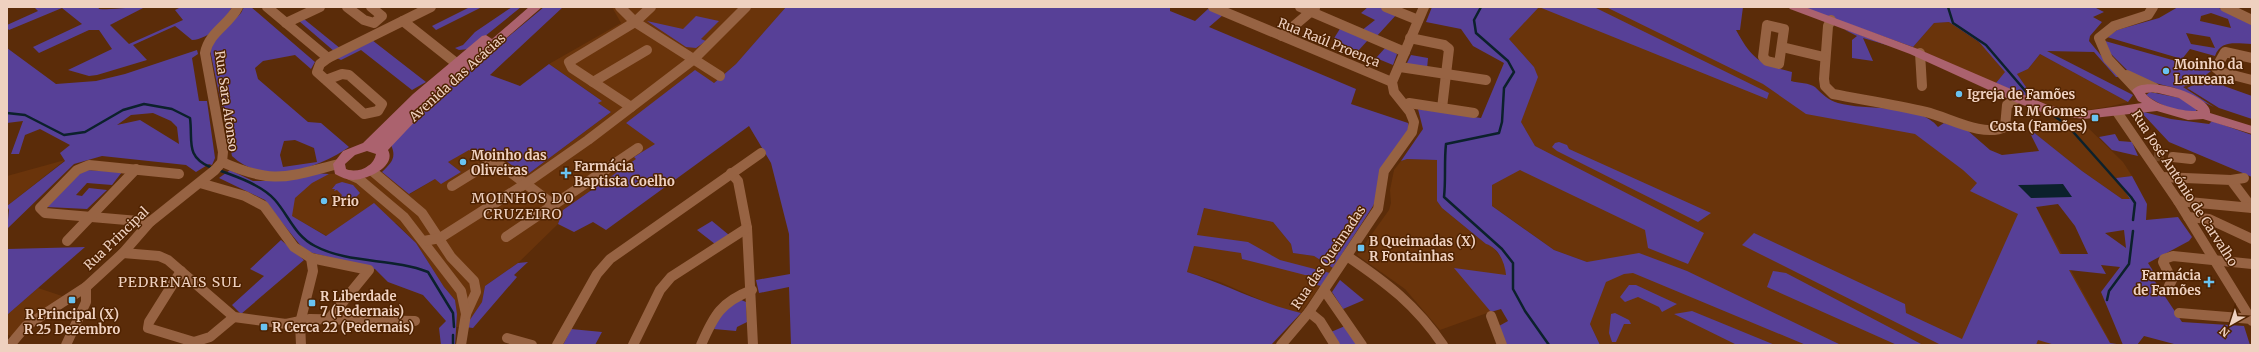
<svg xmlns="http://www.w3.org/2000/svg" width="2259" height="352" viewBox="0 0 2259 352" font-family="Merriweather,serif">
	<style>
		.built { fill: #6a340b }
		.green { fill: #574097; fill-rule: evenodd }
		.water { fill: #0c212c }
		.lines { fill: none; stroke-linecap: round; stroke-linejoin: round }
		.stream { stroke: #0c212c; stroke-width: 2.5 }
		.minor-tunnel { stroke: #714524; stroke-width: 10; stroke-dasharray: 10 5; stroke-linecap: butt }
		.minor { stroke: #976343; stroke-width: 10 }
		.major { fill: #ab626e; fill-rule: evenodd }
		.poi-dot { fill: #69c3f1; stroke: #4f2200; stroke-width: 1.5 }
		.labels { text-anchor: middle; stroke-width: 3; stroke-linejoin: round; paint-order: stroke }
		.street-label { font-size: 13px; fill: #efd1c0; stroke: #4f2200 }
		.poi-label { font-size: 13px; font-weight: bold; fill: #efd1c0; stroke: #4f2200; text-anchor: start }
		.neighbourhood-label { font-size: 14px; letter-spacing: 1px; fill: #efd1c0; stroke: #4f2200 }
	</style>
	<rect width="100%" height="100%" fill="#5b2c09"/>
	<g class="built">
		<polygon points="612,7 786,7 736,64 714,83 626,123 656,144 635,157 637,159 563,210 558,224 518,263 485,286 482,302 465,327 456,327 457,314 455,300 444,287 416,243 396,223 327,236 288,214 296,178 329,174 382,172 410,194 435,179 461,172 448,162 469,149 485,161 496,154 523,173 531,172 611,112 598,103 601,100 549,64 621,23"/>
		<polygon points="1502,7 1723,7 1748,52 1817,106 1938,127 2029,194 2112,345 1600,345 1590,324 1587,262 1554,250 1467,188 1534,67 1503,33"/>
		<polygon points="1949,22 1980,43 2006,72 1996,83 1913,47 1934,23"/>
		<polygon points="2040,54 2128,102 2112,106 2075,112 2048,106 2033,97 2017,74 2028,69"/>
		<polygon points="2057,120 2080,120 2123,162 2132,176 2116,178 2131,199 2122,199 2082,171 2032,131 2035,122"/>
		<polygon points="1407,159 1437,160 1437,201 1442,208 1486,244 1492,246 1504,261 1506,275 1501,308 1440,330 1405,289 1357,255 1389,210 1391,203 1390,190 1394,170 1401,161"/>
		<polygon points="65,160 7,206 7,176"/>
		<polygon points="1204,208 1273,222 1291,244 1293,253 1314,256 1333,268 1301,313 1281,309 1220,282 1187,272"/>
		<polygon points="38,288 65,297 12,337 7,334 7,315"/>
	</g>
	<g class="green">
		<path d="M34 7H98L99 9C115 10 130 7 145 7L110 25 129 44 183 20 175 10 181 7H232C224 22 210 39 192 40L175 26 133 45 147 60 97 75 89 76 68 70 112 49 99 30H89L39 53 33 47 82 24 62 8 9 30 7 28V25L38 11Z"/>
		<path d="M244 7H251L315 62 311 69 295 55 263 61 255 68 258 79 308 122 321 123 349 147C317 169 265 187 232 156L210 50 212 42 241 13ZM295 140 314 148 317 162 283 167 280 155 284 141Z"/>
		<polygon points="470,7 482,7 436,30 432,26"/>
		<polygon points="512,7 521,7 469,49 459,50 455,48 463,45 475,32"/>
		<path d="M544 7H563L490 75 520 86 549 64 602 101 598 103 611 112 528 174 523 173 496 154 485 161 469 150 448 162 461 172 441 184 435 179 409 194 382 172C391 163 397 158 391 145L427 106 455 81Z"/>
		<path d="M786 7H1170V11L1195 21 1208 9 1223 15 1209 27 1356 89 1351 104 1408 123 1409 128 1373 206 1333 268 1314 256 1293 253 1291 244 1273 222 1204 208 1197 235 1248 242 1280 260 1330 273 1321 286 1317 285 1320 275H1305L1242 259 1241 253 1194 246 1187 272C1225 284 1262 304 1301 313L1271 345H791L789 287 759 293 756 280 790 274 789 234 771 163 749 126 606 230 593 222 574 232 558 224 563 210 636 159 634 157 655 144 626 123 695 70 714 83 736 64Z"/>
		<polygon points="1368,7 1381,7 1397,14 1376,37 1361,31 1375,20 1361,13"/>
		<path d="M1432 7H1594L1769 93 1767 99 1539 7 1509 39 1534 67 1538 77 1521 122 1535 146 1704 233 1688 264 1648 248 1645 230 1520 170 1492 185V206L1554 250 1587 262 1639 253 1687 271 1841 345H1806L1633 273 1624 274 1606 282 1590 324 1600 345H1506L1499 326 1508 321 1501 309 1491 312 1454 268 1506 275C1505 263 1499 248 1486 244L1442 208 1437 201V160L1407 159 1401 161 1423 129 1418 109 1481 118 1504 63 1473 46 1461 29 1426 22Z"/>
		<path d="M1606 7H1743L1740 30H1736C1752 59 1759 64 1792 72L1791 81C1798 83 1810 83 1815 87 1822 94 1828 100 1838 103 1865 111 1920 103 1938 127L1944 123 1967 130 1990 150 2002 155 2039 151 2029 131H2032L2082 171 2122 199H2130L2116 178 2132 176 2147 204 2146 220 2178 217 2192 237 2189 241 2148 263 2159 280H2154L2182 322 2244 326 2250 345 2174 344 2144 336 2137 345H2055L2038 340 2036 345H1941L1742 245 1754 233 1905 304 1906 313 1962 339 2018 214 1970 191 1977 183 1963 170 1915 134 1806 114 1763 84ZM2058 204 2075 226 2088 254H2060L2036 207ZM2124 230 2126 248 2105 233ZM2101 265 2120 267 2101 292 2123 345 2110 343 2069 270 2106 274Z"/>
		<polygon points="1801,7 2094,7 2104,12 2093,17 2102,22 2090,36 2089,41 2119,77 2116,77 2094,52 2047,51 2133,95 2128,102 2040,54 2028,69 2017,74 2033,97 2026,97 1996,83 2005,72 1979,42 1949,22 1934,23 1913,47"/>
		<path d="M2178 7H2217L2252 24V44C2237 44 2221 39 2215 56L2190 49 2182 59 2107 37 2117 30 2159 18ZM2211 13 2228 19 2231 28 2200 21 2201 16ZM2186 33 2210 37 2215 48 2191 44Z"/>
		<polygon points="696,16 719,21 701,39 706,41 696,48 686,47 647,21 683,29"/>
		<polygon points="304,19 341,49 335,52 299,21"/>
		<polygon points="1341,27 1368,40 1358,51 1333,40"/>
		<polygon points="1845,30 1850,31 1890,46 1863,38 1873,61 1852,58 1852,40 1857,36"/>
		<polygon points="372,40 426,82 412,90 361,50 341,60 337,58"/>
		<polygon points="2105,41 2211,71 2197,82 2183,87 2214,107 2175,88 2151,82 2128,71 2106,49"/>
		<polygon points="1386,47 1397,54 1393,65 1376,58"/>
		<path d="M7 48 56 84 96 81 125 74 197 50 198 54 192 58 199 101H207L215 158 212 165 209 164 196 172 186 165 102 156 74 164 7 229 9 210 7 206 65 161 60 153 70 145 40 129 25 135 19 154H11L23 121 7 123ZM153 113 171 121 177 127 179 144 140 120 117 125 131 115Z"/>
		<polygon points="1411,55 1428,58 1427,69 1406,65"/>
		<polygon points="2217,74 2223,76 2224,86 2252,96 2252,119 2219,108 2187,88"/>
		<path d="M2150 92 2180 98 2197 109 2196 111C2178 114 2160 105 2146 95Z"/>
		<polygon points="2140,111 2171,119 2209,124 2212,121 2252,135 2252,177 2169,142"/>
		<polygon points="2115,134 2119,141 2132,142 2138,156 2112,150 2099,137"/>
		<polygon points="1559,142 1567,145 1569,149 1711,213 1698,222 1557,151 1552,147 1555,143"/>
		<polygon points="86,170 122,172 112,185 87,183 76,195 82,196 89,188 107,190 87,209 47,207 82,171"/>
		<polygon points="230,170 253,181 272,181 312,173 329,174 312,183 295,198 292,216 326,236 374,203 416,243 444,287 455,300 457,314 455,345 441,345 439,328 446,321 423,295 388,282 375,269 305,251 279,219 265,200 219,178"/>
		<polygon points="342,182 353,185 360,193 354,199 349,201 341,197 342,195 337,190 334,191 335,189 332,189 336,184"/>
		<polygon points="712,221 729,235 715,244 697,230"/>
		<polygon points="281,240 304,260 241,314 232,305 264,276 250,269"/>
		<polygon points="85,247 7,315 7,249"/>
		<polygon points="528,262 514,275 517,277 473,328 465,327 482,302 485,286 518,263"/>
		<polygon points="1773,271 1786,273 1923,345 1897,345 1767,287"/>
		<polygon points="1340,280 1364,300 1343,309 1332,292"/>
		<polygon points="1629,285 1636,285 1677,304 1662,312 1659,307 1638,297 1625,302 1620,297"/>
		<polygon points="739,299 746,302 747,322 737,327 736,331 714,329 720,313"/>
		<polygon points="1692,311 1775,345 1737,345 1674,314"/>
		<polygon points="1615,313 1629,320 1631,324 1624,324 1616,342 1612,342 1609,333 1611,314"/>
		<polygon points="1345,326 1358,345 1336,345 1331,332"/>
		<polygon points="571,329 602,332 595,345 563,345"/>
	</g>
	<polygon class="water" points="2063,184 2072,197 2031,198 2018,185"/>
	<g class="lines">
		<g class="stream">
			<path d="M1481 7 1474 20 1476 33 1508 61 1514 72 1504 88 1502 122 1499 133 1446 144C1444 162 1446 179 1444 197L1502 249 1513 263V289L1525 311 1549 345"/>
			<polyline points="1948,7 1953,23 1986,45 2028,94"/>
			<path d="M7 113 25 115 64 135 85 132 123 110 144 104 172 109 190 118C193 141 185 156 210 167"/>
			<polyline points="2054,116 2067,125 2131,197 2135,203 2133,220"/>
			<path d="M221 171C238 177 263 186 275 200 289 216 295 236 315 246 349 264 392 258 428 272L453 313 454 327"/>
			<polyline points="2107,300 2109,291 2129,264 2133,231"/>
			<polyline points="453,335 453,345"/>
		</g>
		<polyline class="minor-tunnel" points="2154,156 2173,157"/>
		<g class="minor">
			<polyline points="267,7 328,58"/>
			<polyline points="347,7 364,20 374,23 382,16 371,7"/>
			<polyline points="620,7 635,22 720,76"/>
			<polyline points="1213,7 1392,82"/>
			<polyline points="1300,7 1405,52"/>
			<polyline points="1386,7 1418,20"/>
			<polyline points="2225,7 2252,20"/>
			<path d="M1831 20 1828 26 1824 79 1825 86 1833 94C1864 100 1895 105 1926 112 1948 117 1983 138 2005 127L2007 105 2018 98"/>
			<polyline points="403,21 456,63"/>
			<polyline points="286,23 320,7"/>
			<polygon points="1767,25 1784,29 1779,64 1767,61 1763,57"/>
			<polyline points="1282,36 1315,8"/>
			<polyline points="1410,38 1444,45 1449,49 1442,108"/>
			<polyline points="1782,47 1824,57"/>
			<polyline points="1920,53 1922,86"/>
			<polyline points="2252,58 2225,52 2216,68 2221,72 2252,80"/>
			<polyline points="1400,67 1486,80"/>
			<polyline points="2127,75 2155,88"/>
			<polyline points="326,80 342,74 349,75 382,104 378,111 364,114 317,72 320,64 328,58 431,7"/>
			<polyline points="593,82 647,50"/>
			<polyline points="2138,91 2108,59 2099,38 2114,26 2148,15 2153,7"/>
			<polyline points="1409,103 1474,113"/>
			<polyline points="631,107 572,68 569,62 635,22 651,7"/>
			<polyline points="2117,112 2178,201 2252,321"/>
			<polyline points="2173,157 2191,159"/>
			<path d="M222 162C274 185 286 177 339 164"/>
			<polyline points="371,170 422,213 451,257 474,281 476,292 466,314 461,345"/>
			<polyline points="731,173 738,181 747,228 753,345"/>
			<polyline points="350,175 359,179 404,217 461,291 466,314"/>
			<polyline points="2162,177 2231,180 2252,208"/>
			<polyline points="2231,180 2244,178"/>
			<polyline points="200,183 245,196 264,206 294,247 311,258 369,270 329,319"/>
			<polyline points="452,186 494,160 554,205"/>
			<polyline points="2178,201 2252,208"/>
			<polyline points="2188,217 2209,219 2252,239"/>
			<polyline points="150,222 45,213 40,208 77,170 89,165 179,174"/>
			<polyline points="506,237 638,148"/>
			<polyline points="67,241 136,169"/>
			<polyline points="424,241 440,238 525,184 588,140 694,59 746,7"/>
			<polyline points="123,253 159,256 168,260 234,317 286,324 310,319 415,321"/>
			<path d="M1347 256C1387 283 1416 305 1443 345"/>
			<polyline points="181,271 149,322 148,328 194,342 210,337 234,317"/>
			<polyline points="2169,286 2172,280 2163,262 2164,259 2173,256 2252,264"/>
			<polyline points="1324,290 1362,345"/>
			<polyline points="1309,312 1320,321 1335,345"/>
			<polyline points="2179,313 2252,319"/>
			<polyline points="1491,316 1502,345"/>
			<polyline points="507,338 532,345"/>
			<path d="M10 345 26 326 86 287 123 253 150 222 215 170 222 162 223 152 205 53C209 32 229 25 238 7"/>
			<polyline points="66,345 86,302 86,287"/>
			<polyline points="301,345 300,323 313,271 311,258"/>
			<polyline points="557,345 597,274 610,259 761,153"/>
			<polyline points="633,345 660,290 671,277 747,228"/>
			<path d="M701 345C714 315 721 302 752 290"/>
			<polyline points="1281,345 1309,312 1378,209 1384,171 1412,132 1414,122 1410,112 1394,92 1392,82 1424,7"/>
		</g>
		<g class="major">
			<path d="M529 7H542L438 97 388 150C397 167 366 180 353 180 347 180 341 177 335 174L333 164 343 151 363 143 413 94 482 36 486 35 492 39ZM367 151 376 154C374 167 357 174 346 169L345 164 355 155Z"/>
			<path d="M1788 7H1805L1918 49 2050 106 2084 111 2142 103 2138 101 2132 91C2143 73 2213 95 2210 113L2252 126V134L2203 119 2188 120 2157 111 2084 119 2047 114 2015 102 1910 54 1790 9ZM2154 92 2179 98 2198 111C2184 112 2153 105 2145 93Z"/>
		</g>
	</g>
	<g class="poi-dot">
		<circle cx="2166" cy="71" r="4"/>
		<circle cx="1959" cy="94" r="4"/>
		<rect x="2091" y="114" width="8" height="8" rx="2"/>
		<circle cx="463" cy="162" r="4"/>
		<path d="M564 167h4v4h4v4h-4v4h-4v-4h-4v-4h4z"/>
		<circle cx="324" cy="201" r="4"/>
		<rect x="1357" y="244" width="8" height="8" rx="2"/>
		<path d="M2207 276h4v4h4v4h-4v4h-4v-4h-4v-4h4z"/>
		<rect x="68" y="296" width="8" height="8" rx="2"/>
		<rect x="308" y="299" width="8" height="8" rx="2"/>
		<rect x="260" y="323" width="8" height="8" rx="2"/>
	</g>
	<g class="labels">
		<g class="street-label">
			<text transform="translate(1329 42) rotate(22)" y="5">Rua Raúl Proença</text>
			<text transform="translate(457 77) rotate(-42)" y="5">Avenida das Acácias</text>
			<text transform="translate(227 101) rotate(82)" y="5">Rua Sara Afonso</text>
			<text transform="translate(2185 188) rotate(57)" y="5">Rua José António de Carvalho</text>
			<text transform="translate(116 238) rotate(-44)" y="5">Rua Principal</text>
			<text transform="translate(1328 257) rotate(-56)" y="5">Rua das Queimadas</text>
		</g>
		<g class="poi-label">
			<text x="2174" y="69">Moinho da<tspan x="2174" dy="15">Laureana</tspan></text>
			<text x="1967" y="99">Igreja de Famões</text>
			<text x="2087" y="116" text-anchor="end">R M Gomes<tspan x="2087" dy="15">Costa (Famões)</tspan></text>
			<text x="471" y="160">Moinho das<tspan x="471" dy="15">Oliveiras</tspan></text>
			<text x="574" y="171">Farmácia<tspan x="574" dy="15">Baptista Coelho</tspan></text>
			<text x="332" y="206">Prio</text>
			<text x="1369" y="246">B Queimadas (X)<tspan x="1369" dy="15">R Fontainhas</tspan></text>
			<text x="2201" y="280" text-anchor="end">Farmácia<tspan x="2201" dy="15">de Famões</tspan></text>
			<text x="320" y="301">R Liberdade<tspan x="320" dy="15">7 (Pedernais)</tspan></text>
			<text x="72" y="319" text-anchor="middle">R Principal (X)<tspan x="72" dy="15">R 25 Dezembro</tspan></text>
			<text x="272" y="332">R Cerca 22 (Pedernais)</text>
		</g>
		<g class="neighbourhood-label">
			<text x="523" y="203">MOINHOS DO<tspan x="523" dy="16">CRUZEIRO</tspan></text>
			<text x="180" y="287">PEDRENAIS SUL</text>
		</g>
	</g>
	<rect width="2259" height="352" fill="none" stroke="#efd1c0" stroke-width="16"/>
	<g transform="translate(2231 324) rotate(219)" stroke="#4f2200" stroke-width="3" paint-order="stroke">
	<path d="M0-3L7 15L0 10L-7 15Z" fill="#efd1c0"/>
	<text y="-6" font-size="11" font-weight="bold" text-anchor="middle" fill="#efd1c0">N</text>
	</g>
</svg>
